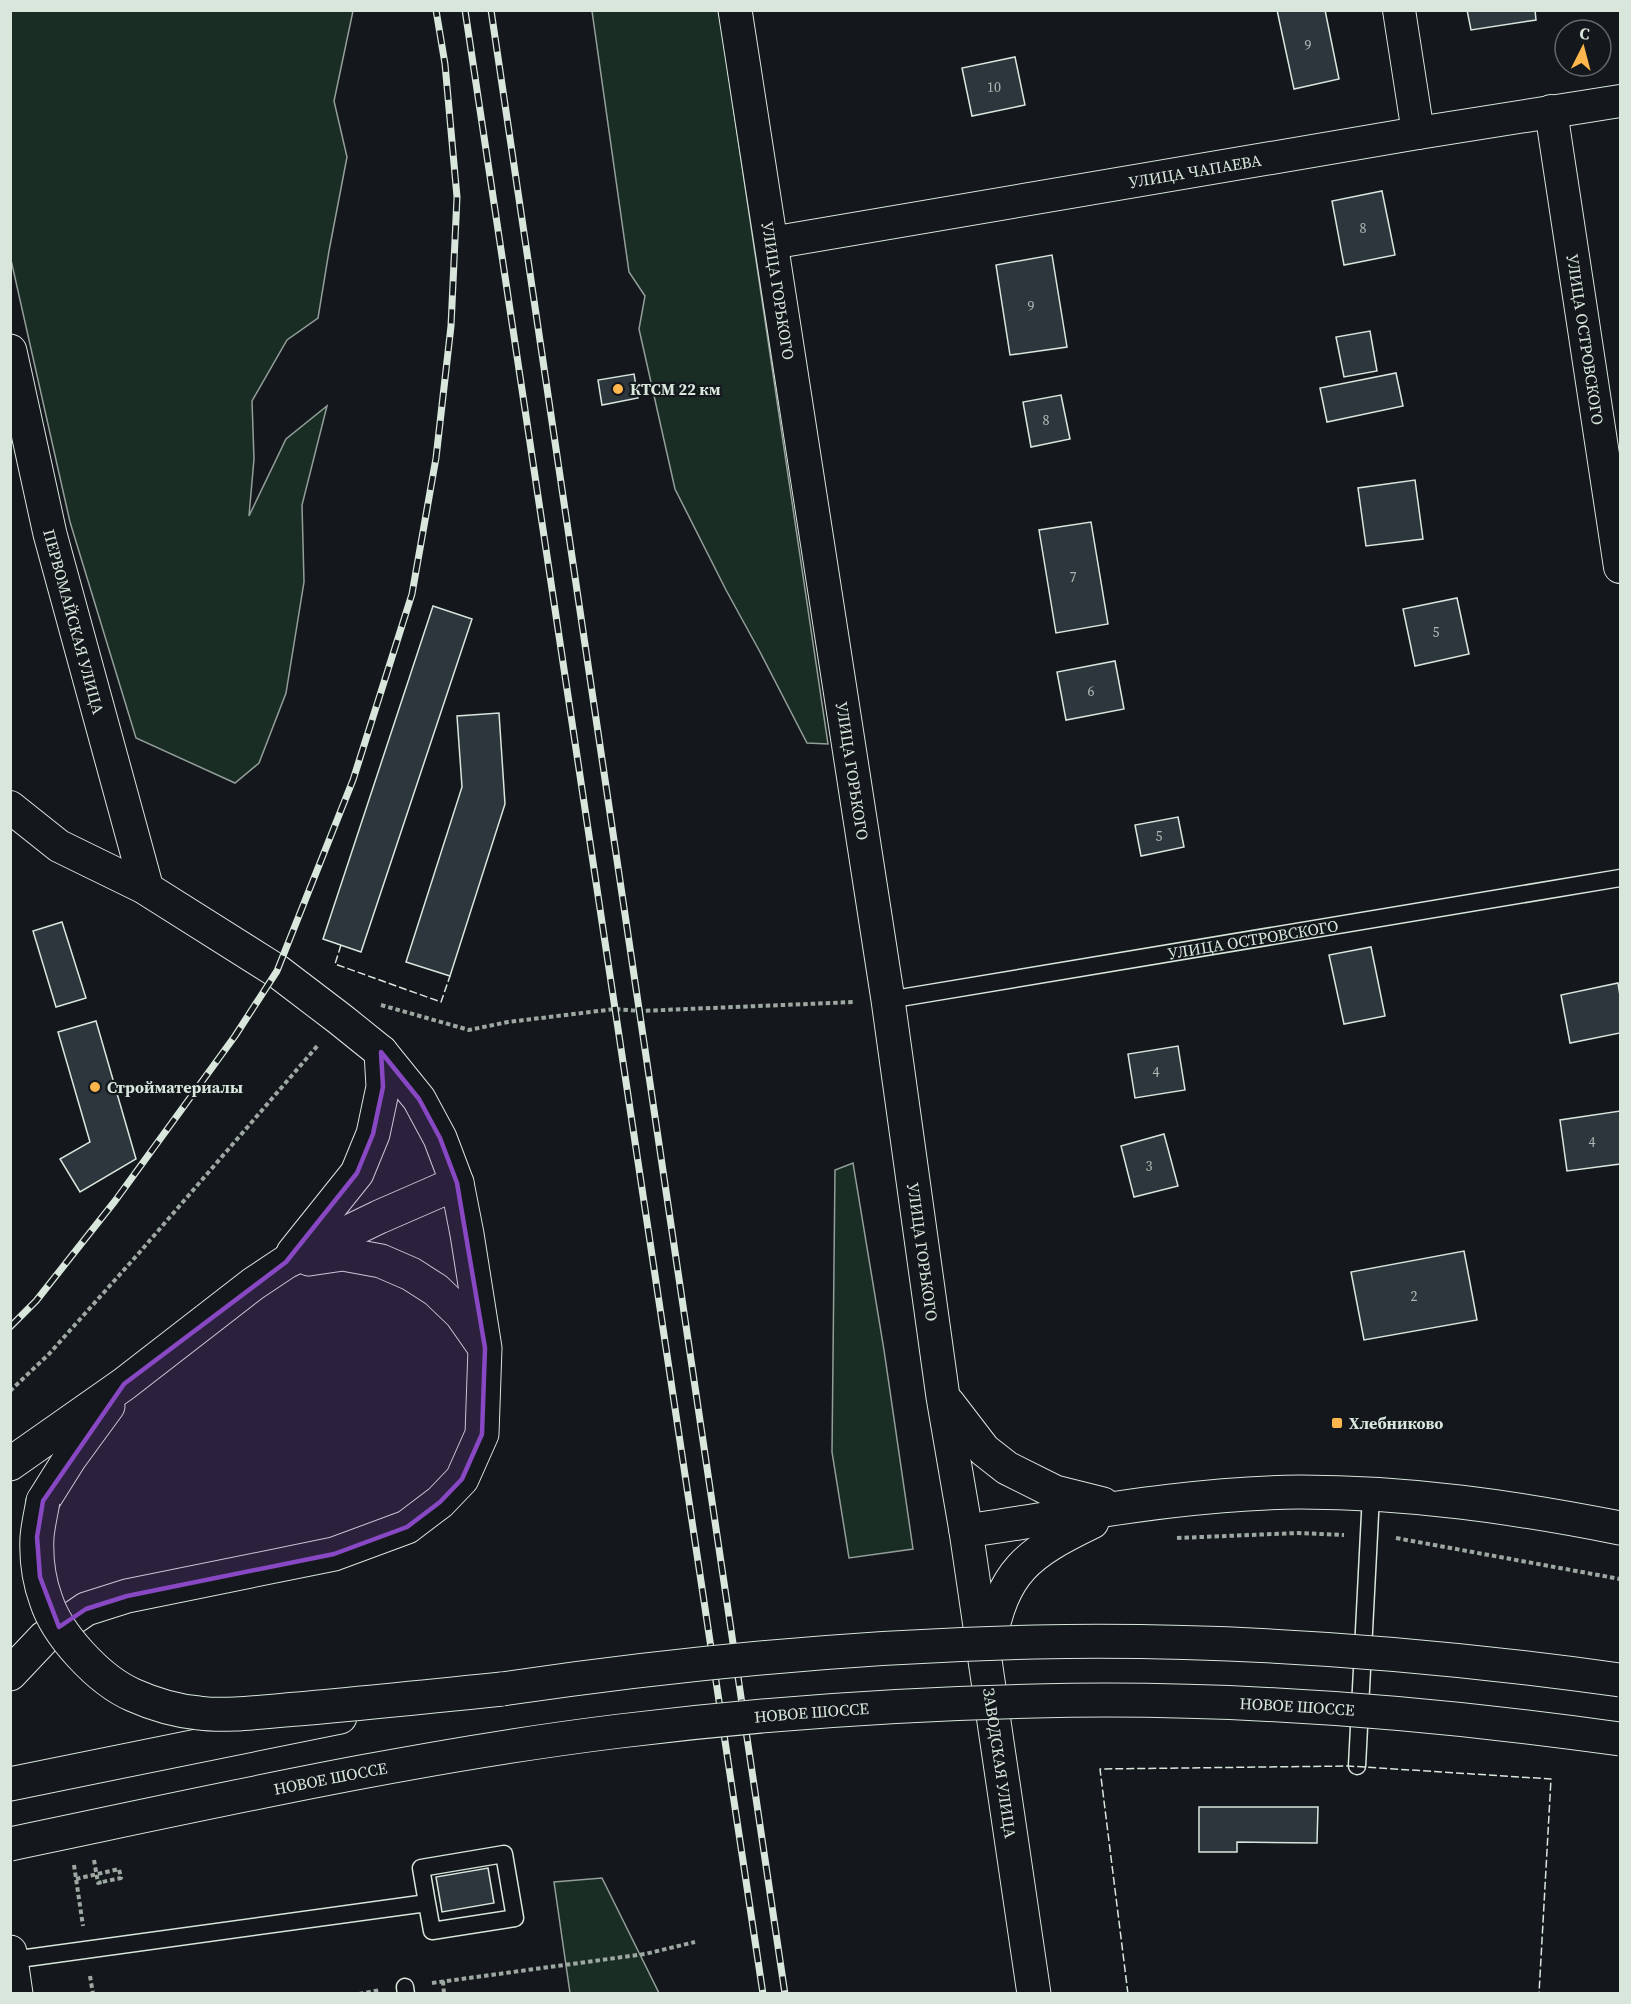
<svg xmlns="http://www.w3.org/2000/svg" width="1631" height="2004" viewBox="0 0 1631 2004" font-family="'Source Serif 4',serif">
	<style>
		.green { fill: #1a2d24; stroke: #939e99; stroke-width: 1.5 }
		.building { fill: #2c363c; stroke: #d8e6dc; stroke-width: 1.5 }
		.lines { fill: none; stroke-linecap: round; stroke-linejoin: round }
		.service-casing { stroke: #d8e6dc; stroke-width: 19 }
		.minor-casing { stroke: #d8e6dc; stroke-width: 34 }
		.tertiary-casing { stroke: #d8e6dc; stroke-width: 35 }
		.secondary-casing { stroke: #d8e6dc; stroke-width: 35 }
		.path { stroke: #9da8a2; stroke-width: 4; stroke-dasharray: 4.5 3; stroke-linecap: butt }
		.service { stroke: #14181c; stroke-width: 16 }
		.minor { stroke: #14181c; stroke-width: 32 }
		.tertiary { stroke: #14181c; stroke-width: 33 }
		.secondary { stroke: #14181c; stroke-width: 33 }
		.rail-casing { stroke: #d8e6dc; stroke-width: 7 }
		.rail { stroke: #14181c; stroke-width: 4.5; stroke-dasharray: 14; stroke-linecap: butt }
		.tertiary-bridge-casing { stroke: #d8e6dc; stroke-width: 35; stroke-linecap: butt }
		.secondary-bridge-casing { stroke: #d8e6dc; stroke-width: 35; stroke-linecap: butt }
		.path-bridge { stroke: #9da8a2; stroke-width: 4; stroke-dasharray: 4.5 3; stroke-linecap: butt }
		.tertiary-bridge { stroke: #14181c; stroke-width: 33 }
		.secondary-bridge { stroke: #14181c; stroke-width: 33 }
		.fence { stroke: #d8e6dc; stroke-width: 1.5; stroke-dasharray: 8 3; stroke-linecap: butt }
		.marked { fill: #8948c3; fill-opacity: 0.2; stroke: #8948c3; stroke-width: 4.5; stroke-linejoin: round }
		.poi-dot { fill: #ffb74d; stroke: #14181c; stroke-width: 2 }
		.labels { text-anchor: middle; stroke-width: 4.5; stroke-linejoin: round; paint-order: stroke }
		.number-label { font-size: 14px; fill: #adbab4 }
		.street-label { font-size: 16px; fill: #d8e6dc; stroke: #14181c }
		.poi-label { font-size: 16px; font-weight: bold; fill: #d8e6dc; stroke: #14181c; text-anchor: start }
	</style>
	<rect width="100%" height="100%" fill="#14181c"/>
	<g class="green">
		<polygon points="10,11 353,11 334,101 347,157 329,251 318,318 287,340 252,401 254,459 249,516 286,439 327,406 302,505 304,582 286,693 259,763 235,783 136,738 70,522 11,260"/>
		<polygon points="592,11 719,11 828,744 807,743 760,652 726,590 675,489 639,329 645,296 629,272"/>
		<polygon points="853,1163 884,1350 913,1549 849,1558 832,1452 835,1170"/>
		<polygon points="602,1878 659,1993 570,1993 554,1882"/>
	</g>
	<g class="building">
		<polygon points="1277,10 1325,10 1339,79 1294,89"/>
		<polygon points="1467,10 1535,10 1536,20 1471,30"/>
		<polygon points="1015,57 1025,105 972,116 962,68"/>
		<polygon points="1382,191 1395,255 1344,265 1332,201"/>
		<polygon points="1052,255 1067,347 1010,355 996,265"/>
		<polygon points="1370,331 1377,371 1344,377 1336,337"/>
		<polygon points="1396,373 1403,406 1327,422 1320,388"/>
		<polygon points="634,374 638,398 602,405 598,380"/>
		<polygon points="1061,395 1070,439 1031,447 1023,402"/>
		<polygon points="1415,480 1423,539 1366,546 1358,488"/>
		<polygon points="1091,522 1108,624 1056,633 1039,530"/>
		<polygon points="1457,598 1469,654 1415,666 1403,609"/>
		<polygon points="433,606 472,619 361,952 323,939"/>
		<polygon points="1115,661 1124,709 1066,720 1057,672"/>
		<polygon points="499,713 505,804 450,976 406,962 462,787 457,716"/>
		<polygon points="1178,817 1184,847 1141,856 1135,825"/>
		<polygon points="62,922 86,998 56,1007 33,931"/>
		<polygon points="1371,947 1385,1016 1344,1024 1329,955"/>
		<polygon points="1618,983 1620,996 1620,1033 1570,1043 1561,995"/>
		<polygon points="96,1021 136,1159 80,1192 60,1159 90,1142 58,1032"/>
		<polygon points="1178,1046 1185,1090 1135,1098 1128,1054"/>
		<polygon points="1620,1111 1620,1164 1567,1171 1560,1120"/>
		<polygon points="1164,1134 1178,1186 1134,1197 1121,1146"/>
		<polygon points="1464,1251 1477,1320 1364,1340 1351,1272"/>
		<polygon points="1199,1807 1318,1807 1317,1843 1237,1842 1237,1852 1199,1852"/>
		<polygon points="488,1868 494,1903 442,1912 436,1877"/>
	</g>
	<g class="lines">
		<defs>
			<g id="service">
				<path id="s1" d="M888 1000 1620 878"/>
				<polyline points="1357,1766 1371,1495"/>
				<polyline points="12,1960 427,1903 421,1868 504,1854 515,1918 432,1931 427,1903"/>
				<polyline points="405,1987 406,1994"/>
			</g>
			<g id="minor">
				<polyline points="1399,10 1418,133"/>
				<path id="s2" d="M1551 111 1620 567"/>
				<path id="s3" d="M771 243 1418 133 1620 101"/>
				<polyline points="10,807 59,846 147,889"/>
			</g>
			<g id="tertiary">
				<path id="s4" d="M735 10 888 1000 943 1397 966 1531 1034 1994"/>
				<path id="s5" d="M10 351 50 534 147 889 277 971 340 1019 381 1052 419 1099 440 1138 457 1183 467 1234 485 1348 482 1434 462 1479 440 1502 407 1527 334 1554 127 1596 86 1609 44 1638 10 1674"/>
				<polyline points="293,1253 357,1173 373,1134 383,1087 381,1052"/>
				<polyline points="309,1259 343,1254 381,1261 411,1274 436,1290 461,1314 482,1344"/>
				<polyline points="948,1403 984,1450 1007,1468 1055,1492 1103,1504"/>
				<polyline points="10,1464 124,1384 253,1284 286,1262 379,1217 457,1183"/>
				<polyline points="43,1501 70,1458 108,1406"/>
				<path d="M966 1531C1077 1515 1188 1493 1300 1492 1409 1492 1514 1507 1620 1528"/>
				<path d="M989 1645C1003 1571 1026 1554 1092 1522"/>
				<polyline points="10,1952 16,1994"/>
			</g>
			<polyline id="secondary" points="10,1784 340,1717"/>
		</defs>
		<use href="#service" class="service-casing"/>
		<use href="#minor" class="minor-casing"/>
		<use href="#tertiary" class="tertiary-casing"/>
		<use href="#secondary" class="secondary-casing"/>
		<g class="path">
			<polyline points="381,1005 469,1030 508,1022 615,1009 640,1011 854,1002"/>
			<polyline points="10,1391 49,1354 139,1253 319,1044"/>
			<polyline points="1177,1538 1298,1533 1344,1535"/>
			<polyline points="1396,1538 1620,1579"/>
			<polyline points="74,1865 83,1926"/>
			<polyline points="76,1879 119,1869 121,1878 102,1882"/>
			<polyline points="90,1976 93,1994"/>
			<polyline points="443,1981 444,1994"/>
			<polyline points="432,1983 645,1954 695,1942"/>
			<polyline points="359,1994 380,1990"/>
		</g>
		<use href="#service" class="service"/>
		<use href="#minor" class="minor"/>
		<use href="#tertiary" class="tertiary"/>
		<use href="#secondary" class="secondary"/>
		<defs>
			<g id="rail">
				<polyline points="465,10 763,1994"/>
				<polyline points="491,10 785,1994"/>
				<polyline points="10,1327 36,1301 115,1201 235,1036 277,971 353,780 412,594 436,458 451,326 457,197 445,64 436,10"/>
			</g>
		</defs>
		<use href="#rail" class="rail-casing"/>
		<use href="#rail" class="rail"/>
		<defs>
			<path id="tertiary-bridge" d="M43 1501C41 1513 38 1525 37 1537 36 1557 39 1581 46 1600 57 1635 99 1680 133 1695 153 1704 177 1711 199 1713 228 1717 268 1711 298 1709 366 1703 434 1696 502 1689"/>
			<g id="secondary-bridge">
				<path d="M502 1689C679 1663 856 1646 1035 1642 1231 1638 1427 1653 1620 1680"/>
				<path id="s6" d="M10 1844C212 1802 415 1756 620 1731 758 1714 896 1704 1035 1701 1231 1696 1427 1712 1620 1739"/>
			</g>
		</defs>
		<use href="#tertiary-bridge" class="tertiary-bridge-casing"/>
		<use href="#secondary-bridge" class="secondary-bridge-casing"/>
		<polyline class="path-bridge" points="94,1860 98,1883 102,1882"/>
		<use href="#tertiary-bridge" class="tertiary-bridge"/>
		<use href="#secondary-bridge" class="secondary-bridge"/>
		<g class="fence">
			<polyline points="341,945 335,964 441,1002 450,976"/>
			<polyline points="1128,1994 1100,1769 1348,1766 1551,1779 1539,1994"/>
		</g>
	</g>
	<path class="marked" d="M381 1052 419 1099 440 1138 457 1183 485 1348 482 1434 462 1479 440 1502 407 1527 334 1554 127 1596 86 1609 59 1627 40 1577 37 1537 43 1501 124 1384 286 1262 357 1173 373 1134 383 1087Z"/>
	<g class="poi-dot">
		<circle cx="618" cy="389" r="6"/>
		<circle cx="95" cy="1087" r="6"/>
		<rect x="1331" y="1417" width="12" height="12" rx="3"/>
	</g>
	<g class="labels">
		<g class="number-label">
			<text x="1308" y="50">9</text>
			<text x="994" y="92">10</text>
			<text x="1363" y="233">8</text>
			<text x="1031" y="311">9</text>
			<text x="1046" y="425">8</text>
			<text x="1073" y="582">7</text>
			<text x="1436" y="637">5</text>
			<text x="1091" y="696">6</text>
			<text x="1159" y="841">5</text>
			<text x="1156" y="1077">4</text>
			<text x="1592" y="1147">4</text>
			<text x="1149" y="1171">3</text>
			<text x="1414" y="1301">2</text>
		</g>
		<g class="street-label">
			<text dy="6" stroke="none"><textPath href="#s3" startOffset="430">УЛИЦА ЧАПАЕВА</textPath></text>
			<text dy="6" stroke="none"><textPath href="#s4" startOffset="284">УЛИЦА ГОРЬКОГО</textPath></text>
			<text dy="6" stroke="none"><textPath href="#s2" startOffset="231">УЛИЦА ОСТРОВСКОГО</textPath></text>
			<text dy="6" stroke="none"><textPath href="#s5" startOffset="278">ПЕРВОМАЙСКАЯ УЛИЦА</textPath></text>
			<text dy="6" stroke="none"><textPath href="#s4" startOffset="770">УЛИЦА ГОРЬКОГО</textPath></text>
			<text dy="6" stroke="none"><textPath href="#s1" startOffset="370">УЛИЦА ОСТРОВСКОГО</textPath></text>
			<text dy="6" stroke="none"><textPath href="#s4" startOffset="1256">УЛИЦА ГОРЬКОГО</textPath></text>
			<text dy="6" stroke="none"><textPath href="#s6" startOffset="1299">НОВОЕ ШОССЕ</textPath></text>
			<text dy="6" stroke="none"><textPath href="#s6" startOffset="813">НОВОЕ ШОССЕ</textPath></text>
			<text dy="6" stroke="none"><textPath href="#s4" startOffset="1773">ЗАВОДСКАЯ УЛИЦА</textPath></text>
			<text dy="6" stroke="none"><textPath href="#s6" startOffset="327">НОВОЕ ШОССЕ</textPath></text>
		</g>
		<g class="poi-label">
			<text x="630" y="395">КТСМ 22 км</text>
			<text x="107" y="1093">Стройматериалы</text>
			<text x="1349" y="1429">Хлебниково</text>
		</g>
	</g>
	<rect width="1631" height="2004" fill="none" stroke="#d8e6dc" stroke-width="24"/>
	<g transform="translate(1583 48) rotate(6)"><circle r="28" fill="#14181c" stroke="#626a69" stroke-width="1.5"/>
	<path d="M0-4.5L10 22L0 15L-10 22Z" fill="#ffb74d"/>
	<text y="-9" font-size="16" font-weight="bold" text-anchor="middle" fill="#d8e6dc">С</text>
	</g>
</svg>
